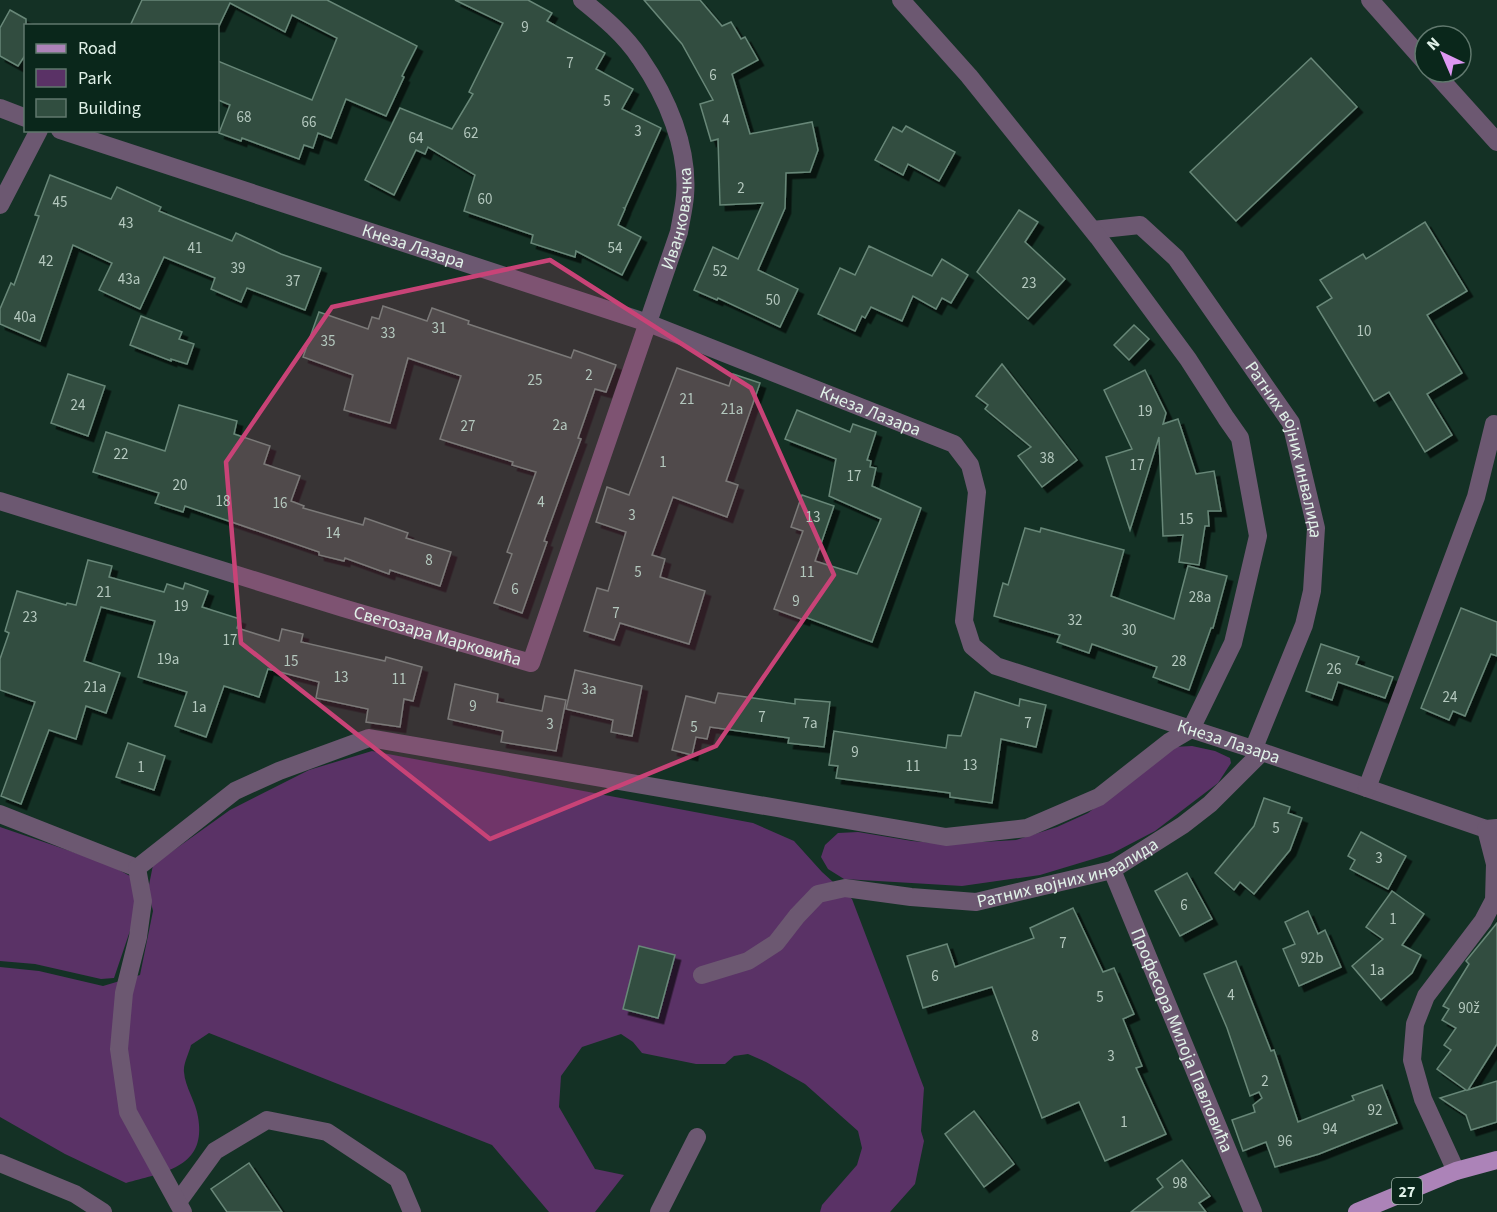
<svg xmlns="http://www.w3.org/2000/svg" width="1497" height="1212" viewBox="0 0 1497 1212" font-family="'Source Sans 3',sans-serif">
	<style>
		.green { fill: #5a3266 }
		.building { fill: #314e40; stroke: #688778; stroke-width: 1.5; filter: url(#shadow) }
		.lines { fill: none; stroke-linecap: round; stroke-linejoin: round }
		.minor { stroke: #6c5871; stroke-width: 18 }
		.major { stroke: #ac83b8; stroke-width: 18 }
		.marked { fill: #c84377; fill-opacity: 0.2; stroke: #c84377; stroke-width: 4.5; stroke-linejoin: round }
		.labels { text-anchor: middle; stroke-width: 4.5; stroke-linejoin: round; paint-order: stroke }
		.number-label { font-size: 15px; fill: #b4c8be }
		.shield { fill: #0a271b; stroke: #a0b4aa; stroke-width: 1.5 }
		.shield-label { font-size: 16px; font-weight: bold; fill: #e0f1e8 }
		.street-label { font-size: 18px; fill: #e0f1e8; stroke: #0a271b }
	</style>
	<defs>
		<filter id="shadow"><feDropShadow dx="5.5" dy="5.5" stdDeviation="0" flood-color="#0009"/></filter>
	</defs>
	<rect width="100%" height="100%" fill="#143125"/>
	<g class="green">
		<polygon points="1192,746 1215,751 1230,758 1231,763 1218,783 1155,831 1113,853 1040,875 962,886 844,879 828,869 821,857 825,845 838,833 858,832 912,841 946,844 1016,840 1057,827 1088,813 1173,747"/>
		<path d="M372 751 753 823 794 841 822 872 852 899 924 1088 921 1131 924 1141 915 1184 890 1212H820L822 1205 857 1165 862 1148 858 1131 805 1084 766 1062 748 1054 734 1056 725 1064H696L642 1053 633 1042 621 1034 582 1047 561 1076 559 1107 595 1169 624 1175 595 1212H549L492 1145 209 1033 191 1045C189 1053 183 1064 184 1072 185 1087 196 1102 198 1117 207 1168 164 1172 126 1183L65 1154 0 1117V967L39 971 103 986 140 975 153 911 148 890 153 865 230 810 309 770Z"/>
		<polygon points="0,827 108,864 130,876 137,891 134,919 114,978 101,979 35,964 0,961"/>
	</g>
	<g class="building">
		<polygon points="142,0 327,0 417,46 402,76 404,77 386,116 346,99 331,138 318,133 313,148 304,145 299,159 242,138 241,141 219,133 230,105 218,100 218,61 312,100 337,38 292,15 285,32 230,3 219,26 130,26"/>
		<polygon points="455,0 528,0 552,13 547,21 605,53 596,69 633,89 622,109 661,128 625,208 624,208 625,209 618,225 641,237 622,275 576,251 575,257 531,243 533,235 464,211 475,175 428,147 425,154 416,150 394,195 365,180 400,108 452,129 473,94 469,92 503,23"/>
		<polygon points="644,0 700,0 722,26 731,22 741,39 745,37 758,60 732,74 750,134 812,122 818,150 810,172 786,173 785,208 758,270 798,289 780,327 718,298 717,300 694,290 713,247 738,259 763,203 720,205 718,139 711,141 700,104 713,100 682,44"/>
		<polygon points="10,10 26,19 26,54 18,66 0,56 0,28"/>
		<polygon points="1311,58 1357,107 1236,221 1190,172"/>
		<polygon points="906,126 955,152 939,181 908,164 903,175 875,160 893,127 902,132"/>
		<polygon points="50,175 111,199 117,187 161,207 159,211 232,241 236,233 281,254 321,268 305,310 247,288 241,302 211,289 215,278 164,257 140,309 99,290 112,263 73,245 40,341 0,324 0,309 11,283 14,285 39,216 35,215"/>
		<polygon points="1019,210 1038,222 1025,242 1065,279 1028,319 977,272"/>
		<polygon points="1425,222 1467,291 1427,315 1462,373 1427,394 1452,435 1425,452 1389,392 1374,401 1317,307 1332,298 1320,280 1363,254 1366,259"/>
		<polygon points="869,246 932,276 942,259 968,275 951,303 942,298 936,309 913,296 902,321 871,307 865,318 862,316 855,331 818,314 840,268 855,275"/>
		<polygon points="383,306 427,321 432,308 469,321 468,324 571,358 574,350 616,365 606,392 595,389 578,438 581,439 571,466 544,541 547,542 522,613 494,603 512,554 507,552 536,472 512,465 513,462 440,439 461,376 408,358 390,423 344,410 353,375 303,357 319,312 368,329 372,317 379,319"/>
		<polygon points="141,316 182,332 179,339 194,344 187,364 171,359 171,361 130,345"/>
		<polygon points="1134,325 1149,339 1129,360 1114,345"/>
		<polygon points="1002,364 1077,460 1042,487 1018,456 1031,447 985,409 988,405 976,396"/>
		<polygon points="677,368 729,386 733,374 760,383 726,481 738,485 727,517 673,497 652,555 665,559 660,577 705,591 689,644 620,623 614,640 584,631 597,588 608,591 626,532 596,522 607,487 629,495"/>
		<polygon points="1145,370 1166,413 1163,424 1178,419 1196,474 1214,471 1221,511 1208,511 1209,526 1205,526 1199,565 1179,562 1183,535 1163,536 1159,437 1130,530 1106,457 1132,449 1104,390"/>
		<polygon points="68,374 105,386 88,436 51,423"/>
		<polygon points="179,405 237,421 234,434 270,446 264,464 300,476 291,501 304,506 303,508 363,525 365,518 408,533 406,538 451,552 440,586 390,570 389,574 345,558 344,561 319,555 319,552 185,506 183,512 155,503 159,493 93,472 106,432 165,451"/>
		<polygon points="797,410 850,432 853,424 876,432 867,460 871,461 870,467 876,468 872,486 921,508 872,642 805,617 804,620 774,609 803,531 791,527 802,495 834,506 815,561 857,574 881,519 829,496 836,459 785,439"/>
		<polygon points="1025,528 1040,532 1041,528 1124,550 1111,596 1174,619 1188,566 1227,576 1213,628 1211,628 1189,690 1153,677 1157,667 1092,644 1089,653 1057,642 1060,635 994,616 1003,583 1008,585"/>
		<polygon points="88,560 112,566 109,577 164,592 167,584 183,589 185,583 208,591 202,607 240,619 237,628 279,641 282,629 303,634 301,642 385,661 386,657 422,667 413,701 404,699 400,727 366,722 368,709 316,698 319,682 268,669 259,697 224,686 206,737 175,726 187,692 138,677 155,621 101,607 84,661 120,673 106,713 86,706 76,739 49,730 21,804 1,796 35,702 0,690 0,659 9,633 5,631 17,591 66,605 67,603 76,605"/>
		<polygon points="1461,608 1497,622 1497,656 1491,654 1465,716 1453,711 1449,720 1421,708"/>
		<polygon points="1321,644 1359,657 1356,664 1393,677 1385,698 1338,682 1332,700 1306,691"/>
		<polygon points="575,670 642,686 632,736 611,732 613,720 566,709"/>
		<polygon points="455,684 498,694 497,702 542,711 545,696 566,700 556,751 501,742 503,731 448,719"/>
		<polygon points="975,692 1019,706 1020,699 1046,705 1036,747 1001,739 992,803 950,797 950,793 836,778 838,766 829,765 834,731 946,748 948,735 961,736"/>
		<polygon points="718,693 795,704 795,699 830,702 824,747 788,743 789,738 710,727 707,739 696,737 692,755 672,750 686,696 715,703"/>
		<polygon points="128,743 165,756 154,790 116,777"/>
		<polygon points="1264,798 1290,807 1288,813 1302,818 1290,850 1254,894 1240,882 1234,890 1215,873 1254,826"/>
		<polygon points="1361,832 1406,856 1388,889 1350,869 1355,860 1348,856"/>
		<polygon points="1187,873 1212,919 1180,936 1155,891"/>
		<polygon points="1392,891 1424,914 1402,945 1421,955 1412,973 1381,1000 1352,966 1383,939 1366,927"/>
		<polygon points="1073,908 1103,972 1114,968 1134,1014 1123,1019 1142,1066 1136,1068 1166,1134 1105,1161 1079,1102 1042,1118 992,987 923,1008 907,956 947,944 955,967 1034,938 1030,928"/>
		<polygon points="1308,911 1318,934 1325,930 1341,967 1299,986 1283,949 1295,944 1285,922"/>
		<polygon points="1497,923 1497,1044 1468,1090 1497,1081 1497,1122 1471,1130 1466,1115 1440,1098 1466,1090 1437,1069 1451,1050 1444,1045 1456,1028 1442,1020 1449,1009 1443,1006 1469,964 1466,961"/>
		<polygon points="639,946 675,955 658,1018 623,1009"/>
		<polygon points="1236,961 1271,1051 1274,1050 1298,1122 1354,1100 1352,1096 1382,1085 1397,1123 1319,1154 1275,1167 1266,1142 1243,1151 1232,1120 1255,1112 1253,1105 1262,1098 1259,1092 1250,1096 1227,1028 1204,974"/>
		<polygon points="974,1111 1014,1164 984,1187 945,1134"/>
		<polygon points="1182,1160 1210,1196 1199,1203 1206,1212 1131,1212 1163,1187 1157,1179"/>
		<polygon points="249,1163 282,1212 227,1212 211,1189"/>
	</g>
	<g class="lines">
		<g class="minor">
			<polyline points="1370,0 1425,62"/>
			<polyline points="1434,72 1497,142"/>
			<polyline points="0,108 26,118"/>
			<path id="s1" d="M60 130 648 323 954 444 970 465 977 492 964 621 972 646 996 666 1262 752 1486 829 1497 828"/>
			<polyline points="0,205 39,130"/>
			<path id="s2" d="M1093 230 1140 225 1176 258 1291 423 1316 528 1312 591 1304 625 1253 750"/>
			<path id="s3" d="M0 501 343 608 531 663 679 232C681 220 684 208 685 196 689 148 667 97 640 58 625 35 603 17 582 0"/>
			<polyline points="1367,788 1476,497 1494,424"/>
			<polyline points="0,814 137,868"/>
			<path id="s4" d="M1112 870 1253 1212"/>
			<path id="s5" d="M702 975 748 961 776 943 797 916 818 894 845 888 911 897 976 902 1112 870 1183 825 1210 804 1262 752"/>
			<polyline points="0,1163 75,1194 103,1212"/>
			<polyline points="1456,1171 1423,1099 1412,1060 1415,1024 1426,996 1483,921 1494,900 1495,864 1486,829"/>
			<polyline points="178,1202 215,1151 267,1120 327,1132 398,1179 412,1212"/>
			<polyline points="183,1212 128,1112 119,1049 124,993 138,937 143,901 137,868 235,791 279,771 369,738 946,837 1027,828 1099,797 1169,742 1191,729 1233,643 1258,536 1240,438 1226,418 1188,359 1098,237 969,76 901,0"/>
			<polyline points="659,1212 697,1137"/>
		</g>
		<polyline class="major" points="1357,1212 1456,1171 1497,1160"/>
	</g>
	<path class="marked" d="M550 260 751 388 834 575 716 746 490 839 241 643 226 462 332 307Z"/>
	<g class="labels">
		<g class="number-label">
			<text x="525" y="32">9</text>
			<text x="570" y="68">7</text>
			<text x="713" y="80">6</text>
			<text x="607" y="106">5</text>
			<text x="244" y="122">68</text>
			<text x="726" y="125">4</text>
			<text x="309" y="127">66</text>
			<text x="638" y="136">3</text>
			<text x="471" y="138">62</text>
			<text x="416" y="143">64</text>
			<text x="741" y="193">2</text>
			<text x="485" y="204">60</text>
			<text x="60" y="207">45</text>
			<text x="126" y="228">43</text>
			<text x="195" y="253">41</text>
			<text x="615" y="253">54</text>
			<text x="46" y="266">42</text>
			<text x="238" y="273">39</text>
			<text x="720" y="276">52</text>
			<text x="129" y="284">43a</text>
			<text x="293" y="286">37</text>
			<text x="1029" y="288">23</text>
			<text x="773" y="305">50</text>
			<text x="25" y="322">40a</text>
			<text x="439" y="333">31</text>
			<text x="1364" y="336">10</text>
			<text x="388" y="338">33</text>
			<text x="328" y="346">35</text>
			<text x="589" y="380">2</text>
			<text x="535" y="385">25</text>
			<text x="687" y="404">21</text>
			<text x="78" y="410">24</text>
			<text x="732" y="414">21a</text>
			<text x="1145" y="416">19</text>
			<text x="560" y="430">2a</text>
			<text x="468" y="431">27</text>
			<text x="121" y="459">22</text>
			<text x="1047" y="463">38</text>
			<text x="663" y="467">1</text>
			<text x="1137" y="470">17</text>
			<text x="854" y="481">17</text>
			<text x="180" y="490">20</text>
			<text x="223" y="506">18</text>
			<text x="541" y="507">4</text>
			<text x="280" y="508">16</text>
			<text x="632" y="520">3</text>
			<text x="813" y="522">13</text>
			<text x="1186" y="524">15</text>
			<text x="333" y="538">14</text>
			<text x="429" y="565">8</text>
			<text x="638" y="577">5</text>
			<text x="807" y="577">11</text>
			<text x="515" y="594">6</text>
			<text x="104" y="597">21</text>
			<text x="1200" y="602">28a</text>
			<text x="796" y="606">9</text>
			<text x="181" y="611">19</text>
			<text x="616" y="618">7</text>
			<text x="30" y="622">23</text>
			<text x="1075" y="625">32</text>
			<text x="1129" y="635">30</text>
			<text x="230" y="645">17</text>
			<text x="168" y="664">19a</text>
			<text x="291" y="666">15</text>
			<text x="1179" y="666">28</text>
			<text x="1334" y="674">26</text>
			<text x="341" y="682">13</text>
			<text x="399" y="684">11</text>
			<text x="95" y="692">21a</text>
			<text x="589" y="694">3a</text>
			<text x="1450" y="702">24</text>
			<text x="473" y="711">9</text>
			<text x="199" y="712">1a</text>
			<text x="762" y="722">7</text>
			<text x="810" y="728">7a</text>
			<text x="1028" y="728">7</text>
			<text x="550" y="729">3</text>
			<text x="694" y="732">5</text>
			<text x="855" y="757">9</text>
			<text x="970" y="770">13</text>
			<text x="913" y="771">11</text>
			<text x="141" y="772">1</text>
			<text x="1276" y="833">5</text>
			<text x="1379" y="863">3</text>
			<text x="1184" y="910">6</text>
			<text x="1393" y="924">1</text>
			<text x="1063" y="948">7</text>
			<text x="1312" y="963">92b</text>
			<text x="1377" y="975">1a</text>
			<text x="935" y="981">6</text>
			<text x="1231" y="1000">4</text>
			<text x="1100" y="1002">5</text>
			<text x="1469" y="1013">90ž</text>
			<text x="1035" y="1041">8</text>
			<text x="1111" y="1061">3</text>
			<text x="1265" y="1086">2</text>
			<text x="1375" y="1115">92</text>
			<text x="1124" y="1127">1</text>
			<text x="1330" y="1134">94</text>
			<text x="1285" y="1146">96</text>
			<text x="1180" y="1188">98</text>
		</g>
		<rect class="shield" x="1392" y="1178" width="30" height="26" rx="4.5"/>
		<g class="shield-label">
			<text x="1407" y="1197">27</text>
		</g>
		<g class="street-label">
			<text dy="6" stroke="none"><textPath href="#s3" startOffset="1024">Иванковачка</textPath></text>
			<text dy="6" stroke="none"><textPath href="#s1" startOffset="372">Кнеза Лазара</textPath></text>
			<text dy="6" stroke="none"><textPath href="#s1" startOffset="858">Кнеза Лазара</textPath></text>
			<text dy="6" stroke="none"><textPath href="#s2" startOffset="320">Ратних војних инвалида</textPath></text>
			<text dy="6" stroke="none"><textPath href="#s3" startOffset="458">Светозара Марковића</textPath></text>
			<text dy="6" stroke="none"><textPath href="#s1" startOffset="1434">Кнеза Лазара</textPath></text>
			<text dy="6" stroke="none"><textPath href="#s5" startOffset="402">Ратних војних инвалида</textPath></text>
			<text dy="6" stroke="none"><textPath href="#s4" startOffset="184">Професора Милоја Павловића</textPath></text>
		</g>
	</g>
	<rect x="24" y="24" width="195" height="108" fill="#0a271b" stroke="#60786d" stroke-width="1.5"/>
	<rect x="36" y="44" width="30" height="9" fill="#ac83b8" stroke="#60786d" stroke-width="1.5"/>
	<text x="78" y="54" font-size="18" fill="#e0f1e8">Road</text>
	<rect x="36" y="69" width="30" height="18" fill="#5a3266" stroke="#60786d" stroke-width="1.5"/>
	<text x="78" y="84" font-size="18" fill="#e0f1e8">Park</text>
	<rect x="36" y="99" width="30" height="18" fill="#314e40" stroke="#60786d" stroke-width="1.5"/>
	<text x="78" y="114" font-size="18" fill="#e0f1e8">Building</text>
	<g transform="translate(1443 54) rotate(316)"><circle r="28" fill="#0a271b" stroke="#60786d" stroke-width="1.5"/>
	<path d="M0-4.5L10 22L0 15L-10 22Z" fill="#de98f2"/>
	<text y="-9" font-size="16" font-weight="bold" text-anchor="middle" fill="#e0f1e8">N</text>
	</g>
</svg>
